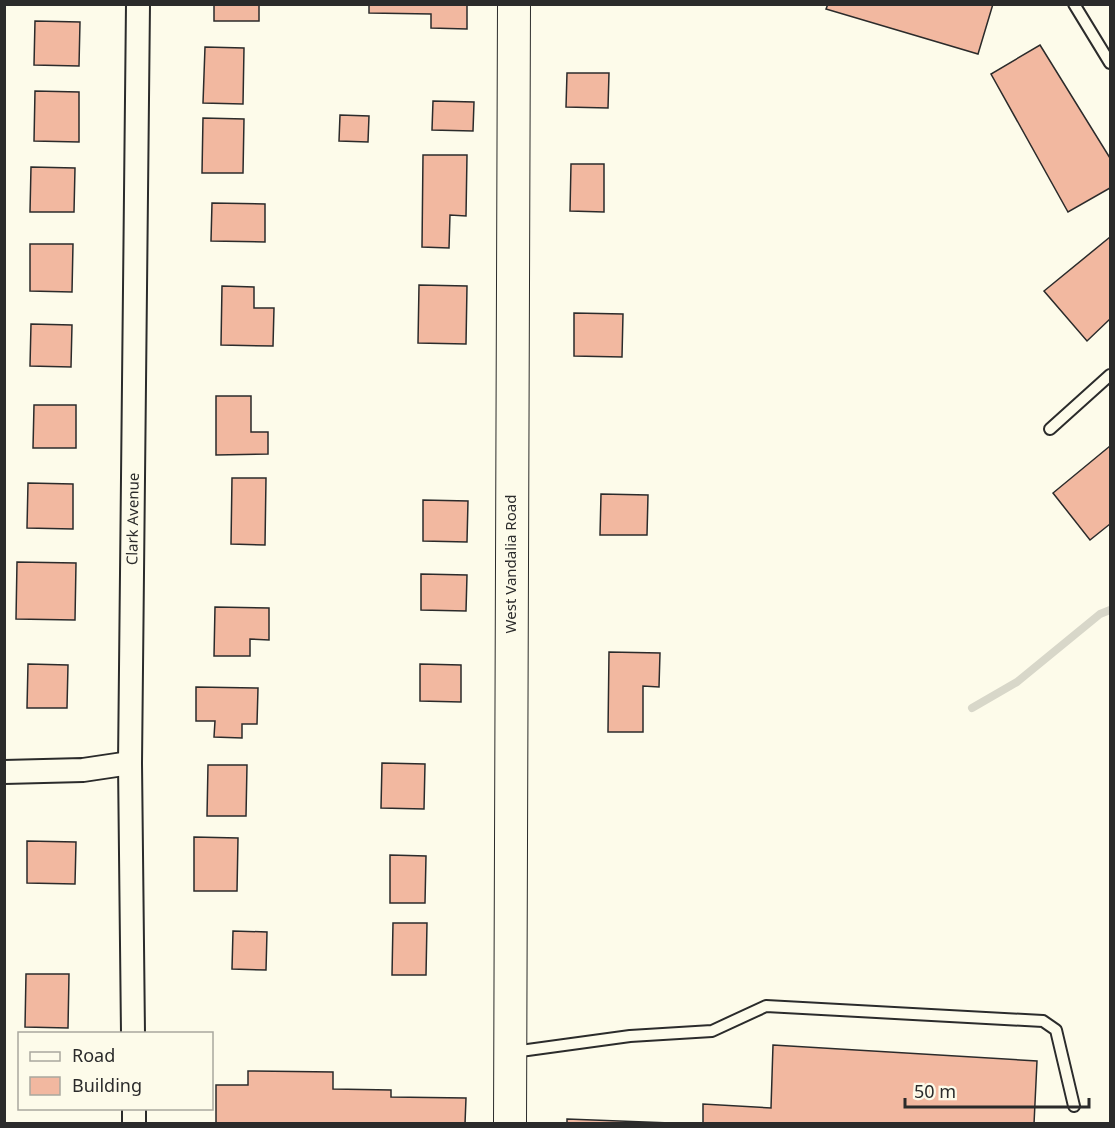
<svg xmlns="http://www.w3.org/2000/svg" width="1115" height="1128" viewBox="0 0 1115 1128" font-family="'Noto Sans',sans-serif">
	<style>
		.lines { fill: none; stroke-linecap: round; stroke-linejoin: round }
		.stream { stroke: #d8d7c9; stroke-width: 8 }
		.building { fill: #f2b8a0; stroke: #2b2b2b; stroke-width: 1.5 }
		.lane-casing { stroke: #2b2b2b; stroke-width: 14 }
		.street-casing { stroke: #2b2b2b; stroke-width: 26 }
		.secondary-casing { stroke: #2b2b2b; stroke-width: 34 }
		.lane { stroke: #fdfbea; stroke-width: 10 }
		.street { stroke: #fdfbea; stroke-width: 22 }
		.secondary { stroke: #fdfbea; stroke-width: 32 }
		.labels { text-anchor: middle; stroke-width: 4.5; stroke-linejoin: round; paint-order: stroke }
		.street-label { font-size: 15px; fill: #2b2b2b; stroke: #fdfbea }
	</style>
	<rect width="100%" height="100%" fill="#fdfbea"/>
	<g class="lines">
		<polyline class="stream" points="972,708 1017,682 1100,614 1110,610"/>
	</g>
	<g class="building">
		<rect x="214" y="4" width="45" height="17"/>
		<polygon points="369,4 467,4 467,29 431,28 431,14 369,13"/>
		<polygon points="828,4 993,4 978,54 826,9"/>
		<polygon points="35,21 80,22 79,66 34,65"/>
		<polygon points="1040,45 1110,158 1110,188 1068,212 991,74"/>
		<polygon points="205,47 244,48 243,104 203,103"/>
		<polygon points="567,73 609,73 608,108 566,107"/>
		<polygon points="35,91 79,92 79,142 34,141"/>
		<polygon points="433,101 474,102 473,131 432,130"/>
		<polygon points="340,115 369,116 368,142 339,141"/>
		<polygon points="203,118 244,119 243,173 202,173"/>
		<polygon points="423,155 467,155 466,216 450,215 449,248 422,247"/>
		<polygon points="571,164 604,164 604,212 570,211"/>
		<polygon points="31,167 75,168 74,212 30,212"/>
		<polygon points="212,203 265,204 265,242 211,241"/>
		<polygon points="1110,237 1110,319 1087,341 1044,291"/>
		<polygon points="30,244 73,244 72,292 30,291"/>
		<polygon points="419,285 467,286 466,344 418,343"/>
		<polygon points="222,286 254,287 254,308 274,308 273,346 221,345"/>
		<polygon points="574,313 623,314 622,357 574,356"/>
		<polygon points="31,324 72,325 71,367 30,366"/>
		<polygon points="216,396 251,396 251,432 268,432 268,454 216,455"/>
		<polygon points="34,405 76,405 76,448 33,448"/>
		<polygon points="1110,446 1110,524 1090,540 1053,493"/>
		<polygon points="232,478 266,478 265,545 231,544"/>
		<polygon points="28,483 73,484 73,529 27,528"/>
		<polygon points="601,494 648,495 647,535 600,535"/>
		<polygon points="423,500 468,501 467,542 423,541"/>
		<polygon points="17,562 76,563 75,620 16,619"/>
		<polygon points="421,574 467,575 466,611 421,610"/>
		<polygon points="215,607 269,608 269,640 250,639 250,656 214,656"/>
		<polygon points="609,652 660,653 659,687 643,686 643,732 608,732"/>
		<polygon points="28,664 68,665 67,708 27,708"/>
		<polygon points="420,664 461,665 461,702 420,701"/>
		<polygon points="196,687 258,688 257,724 242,724 242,738 214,737 215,721 196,721"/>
		<polygon points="382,763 425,764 424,809 381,808"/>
		<polygon points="208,765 247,765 246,816 207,816"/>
		<polygon points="194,837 238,838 237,891 194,891"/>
		<polygon points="27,841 76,842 75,884 27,883"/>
		<polygon points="390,855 426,856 425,903 390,903"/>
		<polygon points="393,923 427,923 426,975 392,975"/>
		<polygon points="233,931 267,932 266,970 232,969"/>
		<polygon points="26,974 69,974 68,1028 25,1027"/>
		<polygon points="773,1045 1037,1061 1034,1124 703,1124 703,1104 771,1108"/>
		<polygon points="248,1071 333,1072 333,1089 391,1090 391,1097 466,1098 465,1124 216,1124 216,1085 248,1085"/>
		<polygon points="567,1119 697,1124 567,1124"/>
	</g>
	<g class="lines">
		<defs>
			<g id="lane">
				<polyline points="1074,4 1110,63"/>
				<polyline points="1050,429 1110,375"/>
				<polyline points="513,1052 630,1036 712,1031 766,1006 1043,1021 1056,1030 1074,1106"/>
			</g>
			<g id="street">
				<polyline points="4,772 83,770 130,763"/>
				<polyline points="133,1034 130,763 138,4"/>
				<polyline points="134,1108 134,1124"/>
			</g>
			<polyline id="secondary" points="510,1124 514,4"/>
		</defs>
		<use href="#lane" class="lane-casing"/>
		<use href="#street" class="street-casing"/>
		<use href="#secondary" class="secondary-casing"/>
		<use href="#lane" class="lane"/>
		<use href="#street" class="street"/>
		<use href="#secondary" class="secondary"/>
	</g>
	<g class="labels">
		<g class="street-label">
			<text transform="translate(133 519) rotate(-89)" y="5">Clark Avenue</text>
			<text transform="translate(511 564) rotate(-90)" y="5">West Vandalia Road</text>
		</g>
	</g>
	<rect width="1115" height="1128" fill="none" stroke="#2b2b2b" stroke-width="12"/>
	<rect x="18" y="1032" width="195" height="78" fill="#fdfbea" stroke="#a9a89e" stroke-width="1.5"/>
	<rect x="30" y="1052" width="30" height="9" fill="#fdfbea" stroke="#a9a89e" stroke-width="1.5"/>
	<text x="72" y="1062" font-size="18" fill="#2b2b2b">Road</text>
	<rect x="30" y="1077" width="30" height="18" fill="#f2b8a0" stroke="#a9a89e" stroke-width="1.5"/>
	<text x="72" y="1092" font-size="18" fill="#2b2b2b">Building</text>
	<path d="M905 1098v9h184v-9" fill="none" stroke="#2b2b2b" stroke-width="3"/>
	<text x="914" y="1098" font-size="18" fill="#2b2b2b" stroke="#fdfbea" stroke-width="4.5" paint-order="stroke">50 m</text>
</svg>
